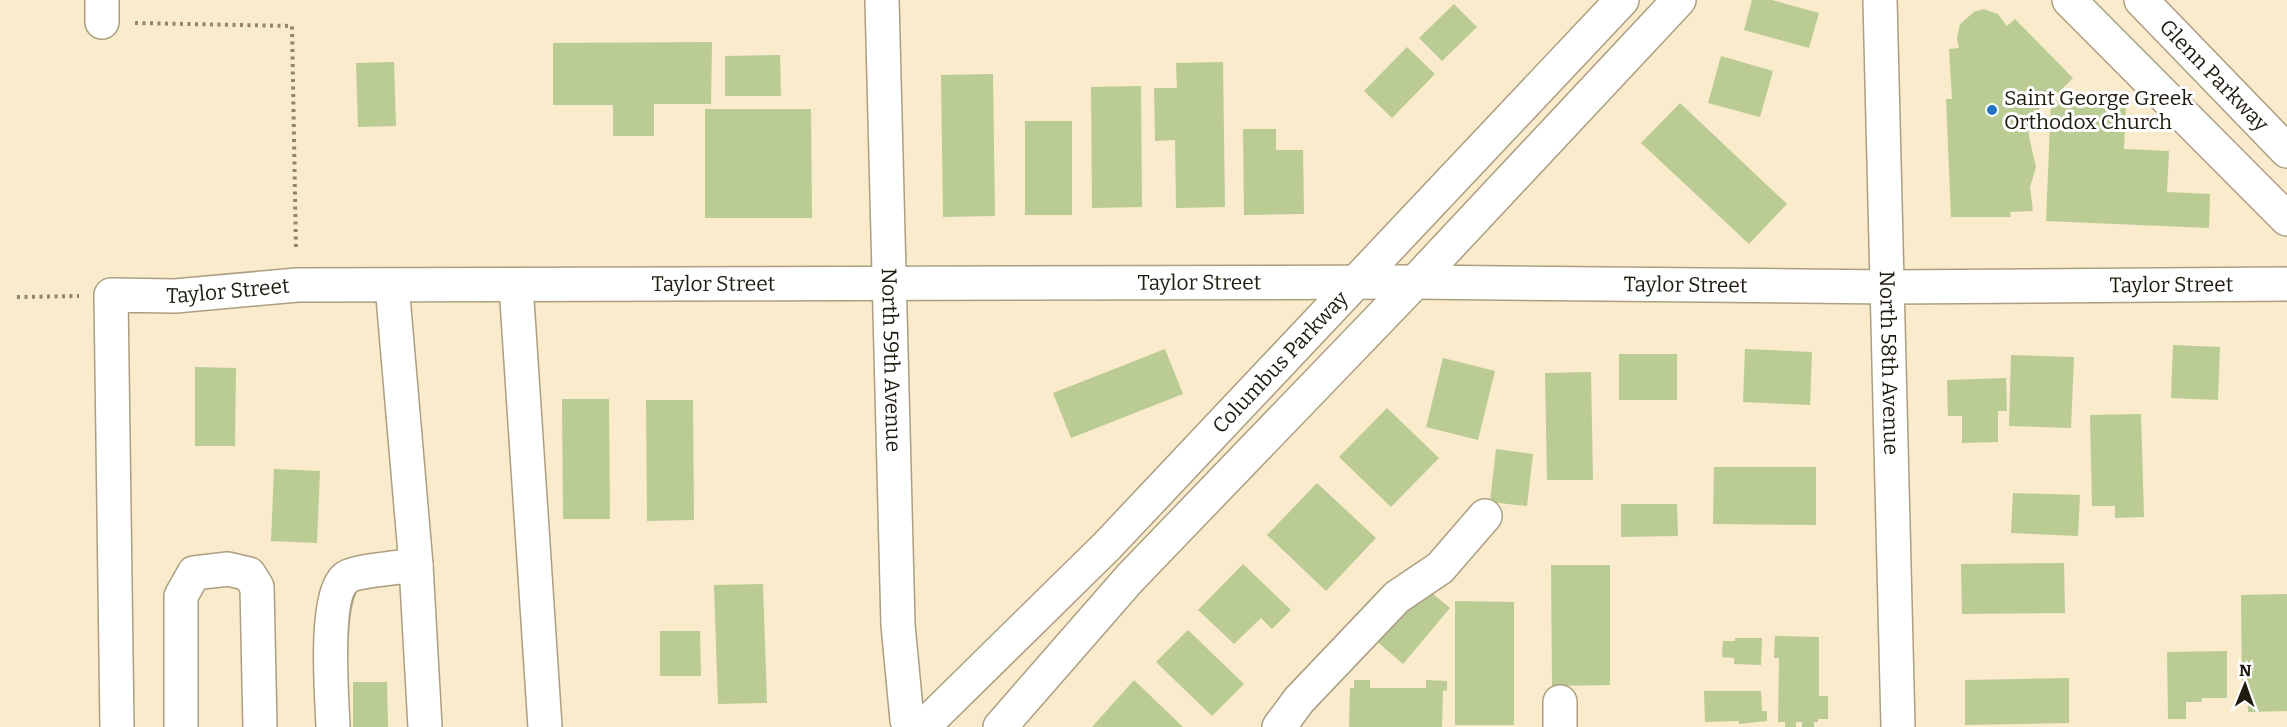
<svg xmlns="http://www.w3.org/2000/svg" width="2287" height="727" viewBox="0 0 2287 727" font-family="Bitter,serif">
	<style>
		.building { fill: #bbcb94 }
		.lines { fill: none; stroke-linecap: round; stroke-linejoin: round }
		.minor-casing { stroke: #ac9f81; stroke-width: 36 }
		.path { stroke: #8f856f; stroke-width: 4; stroke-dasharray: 3 4.5; stroke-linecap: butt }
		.minor { stroke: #fff; stroke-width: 33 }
		.poi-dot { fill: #2674c3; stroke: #fff; stroke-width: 2 }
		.labels { text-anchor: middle; stroke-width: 6; stroke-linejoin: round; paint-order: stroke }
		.street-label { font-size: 21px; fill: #201b0f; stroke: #fff }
		.poi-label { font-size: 21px; fill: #201b0f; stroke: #fff; text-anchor: start }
	</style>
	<rect width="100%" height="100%" fill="#f9ebcb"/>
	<g class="building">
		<polygon points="1752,0 1772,0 1819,13 1809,48 1744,30"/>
		<polygon points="1454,4 1477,27 1442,61 1419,38"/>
		<polygon points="1983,9 1998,14 2007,26 2015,19 2073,78 2047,104 2028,117 2029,137 2036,167 2030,187 2033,211 2010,212 2011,217 1951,217 1946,99 1952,99 1949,49 1959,48 1957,38 1960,24 1974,12"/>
		<polygon points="712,42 711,104 654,104 654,136 613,136 613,105 553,105 553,43"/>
		<polygon points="1407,47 1435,74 1392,118 1364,91"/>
		<polygon points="780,55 781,96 725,96 725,56"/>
		<polygon points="1721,56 1773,71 1760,117 1708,103"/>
		<polygon points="394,62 396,126 358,127 356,63"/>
		<polygon points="1223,62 1225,207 1176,208 1175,140 1155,141 1154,88 1177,88 1176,63"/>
		<polygon points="993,74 995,216 943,217 941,75"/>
		<polygon points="1141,86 1142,207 1092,208 1091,87"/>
		<polygon points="2051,100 2126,103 2124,149 2169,151 2167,192 2210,194 2209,228 2046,221"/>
		<polygon points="1680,103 1787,204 1749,244 1641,143"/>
		<polygon points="705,109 811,109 812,218 705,218"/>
		<rect x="1025" y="121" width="47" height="94"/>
		<polygon points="1243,129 1276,129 1276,150 1303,150 1304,214 1244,215"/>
		<polygon points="2173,345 2220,347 2218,400 2171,398"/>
		<polygon points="1165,349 1183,394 1071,438 1053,393"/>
		<polygon points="1745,349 1812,352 1810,405 1743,402"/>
		<rect x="1619" y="354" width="58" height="46"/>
		<polygon points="2011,355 2074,357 2071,428 2009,426"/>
		<polygon points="1443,358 1495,371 1478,440 1426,427"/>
		<polygon points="195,367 236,368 235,446 195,446"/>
		<polygon points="1591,372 1593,480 1547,480 1545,373"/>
		<polygon points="2006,378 2007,411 1998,411 1998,442 1962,443 1962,416 1948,416 1947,380"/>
		<polygon points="562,399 609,399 610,519 563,519"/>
		<polygon points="646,400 693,400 694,520 647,521"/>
		<polygon points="1387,408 1439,458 1391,507 1339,457"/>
		<polygon points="2141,414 2144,517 2115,518 2115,506 2092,506 2090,415"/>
		<polygon points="1496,449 1533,454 1527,506 1490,502"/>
		<polygon points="1714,467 1816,467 1816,525 1713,524"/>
		<polygon points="274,469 320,471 317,543 271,541"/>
		<polygon points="1317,483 1376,538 1326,591 1267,535"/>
		<polygon points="2013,493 2080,495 2078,536 2011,533"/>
		<polygon points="1621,504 1677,504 1678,536 1621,537"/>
		<polygon points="2064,563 2065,613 1962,614 1961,564"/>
		<polygon points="1243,564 1291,610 1272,629 1261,618 1234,644 1198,610"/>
		<polygon points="1551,565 1610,565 1610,685 1552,686"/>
		<polygon points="763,584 767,703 718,704 714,585"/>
		<polygon points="1421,584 1450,608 1403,664 1374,639"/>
		<polygon points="2287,594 2287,711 2248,712 2247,690 2242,690 2241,595"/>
		<polygon points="1455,601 1514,602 1514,725 1455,725"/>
		<polygon points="1188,630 1244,684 1212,716 1156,662"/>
		<polygon points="660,631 700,631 701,676 660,676"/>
		<polygon points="1775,636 1819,637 1819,696 1828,696 1828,719 1818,719 1818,722 1814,722 1814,727 1802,727 1802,722 1796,722 1796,727 1785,727 1785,722 1778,722 1779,658 1774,658"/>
		<polygon points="1735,638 1762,638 1761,665 1734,664 1734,658 1722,657 1723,641 1735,641"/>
		<polygon points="2227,651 2227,698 2202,698 2202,702 2186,702 2186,719 2168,719 2167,652"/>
		<polygon points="2069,678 2069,723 1965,725 1965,680"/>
		<polygon points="1134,680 1183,727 1092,727"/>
		<polygon points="1354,680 1370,680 1370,688 1426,688 1426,680 1447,681 1447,691 1443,690 1442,727 1349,727 1350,688 1354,688"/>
		<polygon points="353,682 387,682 388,727 353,727"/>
		<polygon points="1704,691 1761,691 1762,711 1767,711 1767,721 1739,724 1739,721 1705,722"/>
	</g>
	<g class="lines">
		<defs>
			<g id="minor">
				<polyline points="102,0 102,22"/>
				<path id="s1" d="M882 0 898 625 907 720"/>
				<path id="s2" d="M1880 0 1898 727"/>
				<polyline points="2069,0 2287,219"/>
				<path id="s3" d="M2141 0 2287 151"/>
				<polyline points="392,285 416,565"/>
				<polyline points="516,285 545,727"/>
				<polyline points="1560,702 1560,727"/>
				<path id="s4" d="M932 718 1107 546 1622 0"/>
				<path id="s5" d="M117 727 111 295 175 296 297 285 1415 282 1889 287 2287 284"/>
				<polyline points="181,727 181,596 194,573 228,569 249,574 257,587 260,727"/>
				<path d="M333 727C332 697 323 594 347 577 356 571 402 567 416 565L425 727"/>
				<polyline points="1000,727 1130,578 1415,282 1679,0"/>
				<polyline points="1279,727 1299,700 1397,597 1440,568 1485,516"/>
			</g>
		</defs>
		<use href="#minor" class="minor-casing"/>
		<g class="path">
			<polyline points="135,23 292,26 296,251"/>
			<polyline points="17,297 79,296"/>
		</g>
		<use href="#minor" class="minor"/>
	</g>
	<circle class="poi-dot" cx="1992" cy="110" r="6"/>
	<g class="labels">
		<g class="street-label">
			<text dy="7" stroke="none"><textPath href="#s3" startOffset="105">Glenn Parkway</textPath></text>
			<text dy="7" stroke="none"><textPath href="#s5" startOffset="1521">Taylor Street</textPath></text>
			<text dy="7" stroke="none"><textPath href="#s5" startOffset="1035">Taylor Street</textPath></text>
			<text dy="7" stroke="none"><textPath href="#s5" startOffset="2493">Taylor Street</textPath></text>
			<text dy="7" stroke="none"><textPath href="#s5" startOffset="2007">Taylor Street</textPath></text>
			<text dy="7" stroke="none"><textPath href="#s5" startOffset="549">Taylor Street</textPath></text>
			<text dy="7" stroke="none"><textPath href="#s1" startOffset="360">North 59th Avenue</textPath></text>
			<text dy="7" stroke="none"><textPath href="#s4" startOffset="498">Columbus Parkway</textPath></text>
			<text dy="7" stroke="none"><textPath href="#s2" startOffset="363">North 58th Avenue</textPath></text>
		</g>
		<g class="poi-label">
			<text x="2004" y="105">Saint George Greek<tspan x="2004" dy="24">Orthodox Church</tspan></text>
		</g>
	</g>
	<g transform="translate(2245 685) rotate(1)" stroke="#ffffff" stroke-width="4.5" paint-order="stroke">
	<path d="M0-4.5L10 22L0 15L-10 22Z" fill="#201b0f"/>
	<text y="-9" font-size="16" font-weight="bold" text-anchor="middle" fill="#201b0f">N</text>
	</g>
</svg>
